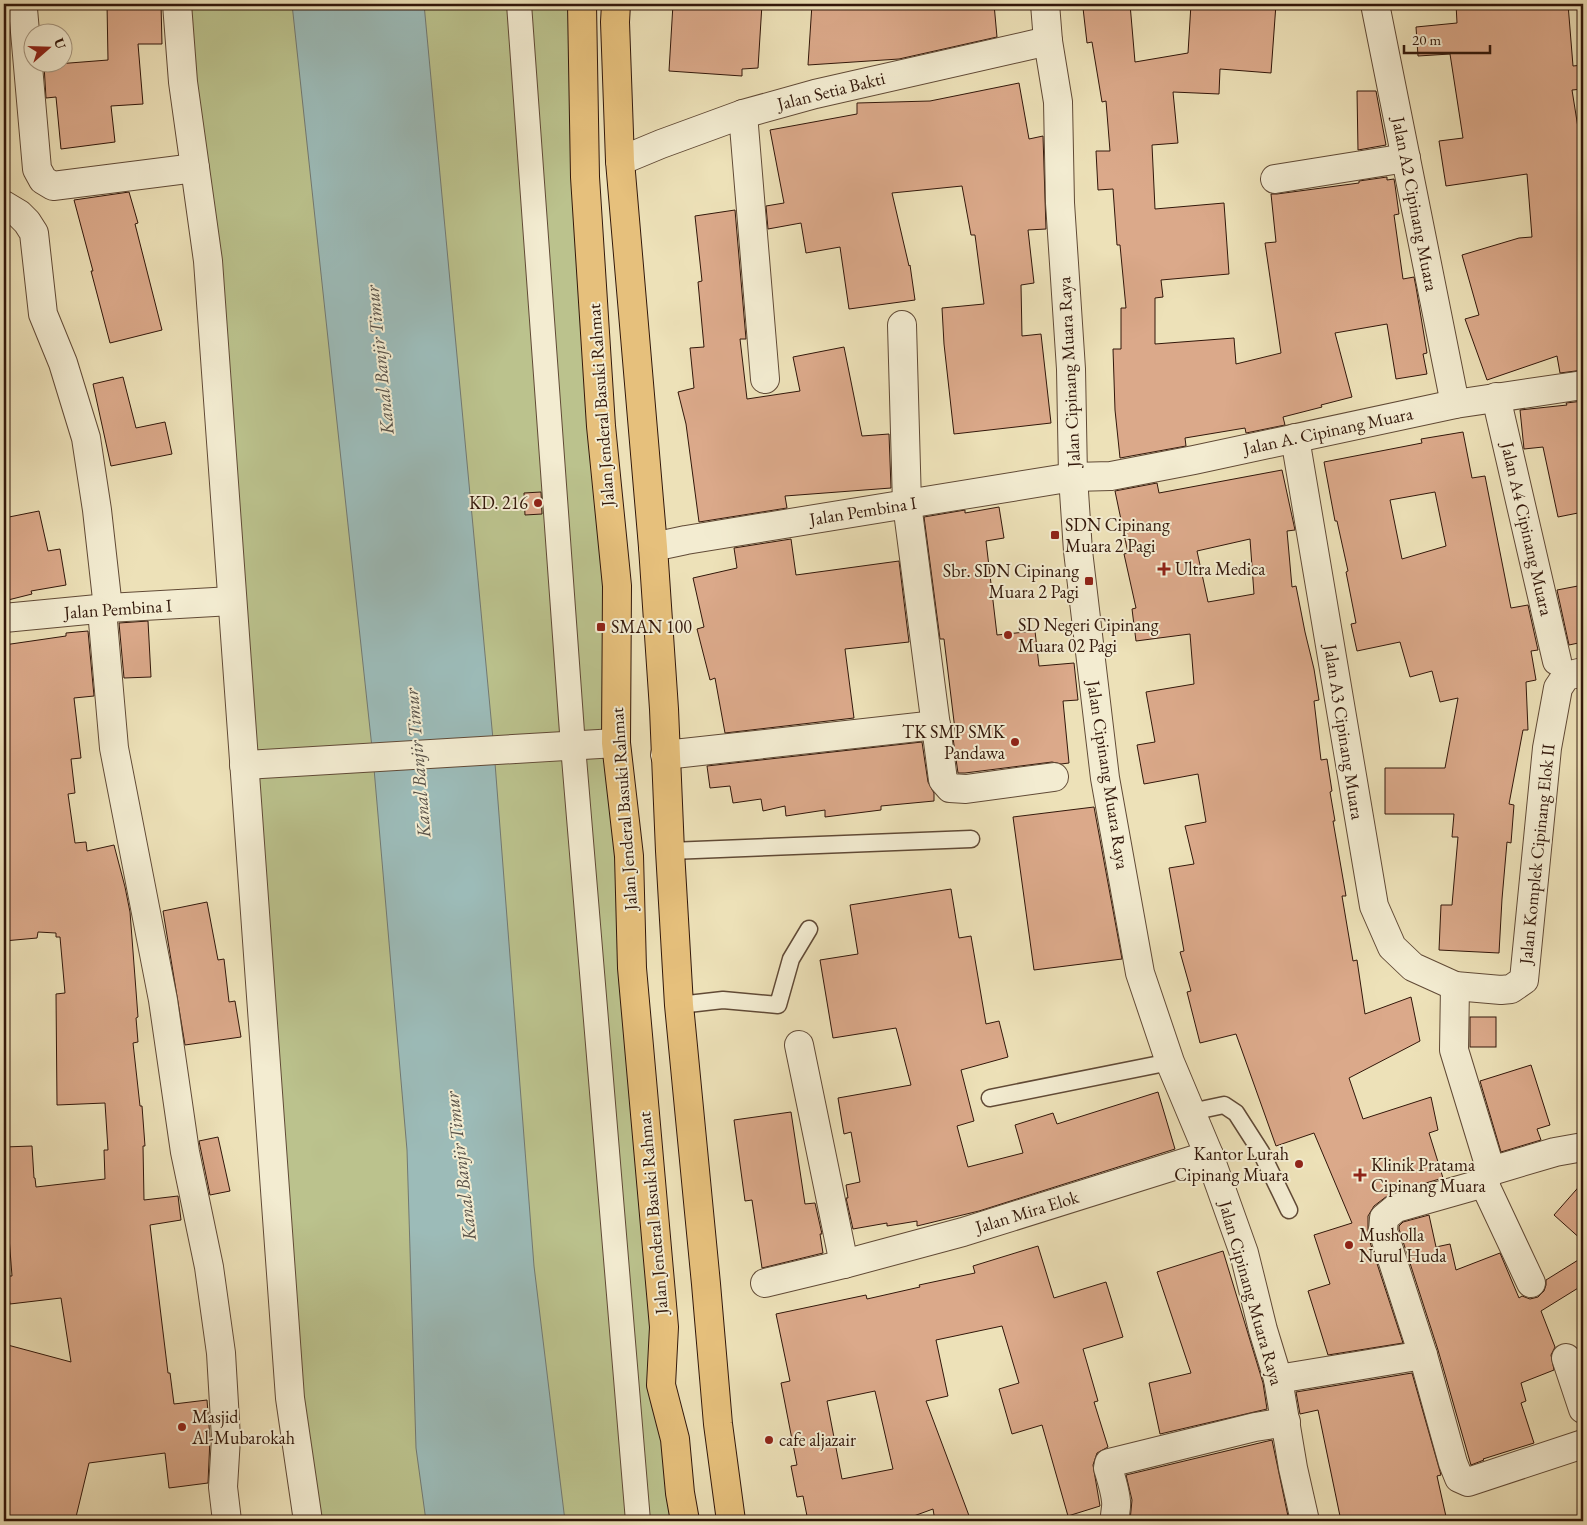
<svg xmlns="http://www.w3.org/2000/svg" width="1587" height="1525" viewBox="0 0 1587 1525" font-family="'EB Garamond',serif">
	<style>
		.green { fill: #bbc28d; stroke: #766c4c }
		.water { fill: #9cbbb8; stroke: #727972 }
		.building { fill: #dba98a; stroke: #32170a; fill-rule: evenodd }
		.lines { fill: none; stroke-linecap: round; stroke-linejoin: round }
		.service-casing { stroke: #614a36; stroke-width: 19 }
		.pedestrian-casing { stroke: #614a36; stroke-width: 26 }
		.minor-casing { stroke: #614a36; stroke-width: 30 }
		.tertiary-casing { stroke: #614a36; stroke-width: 30 }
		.primary-casing { stroke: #32170a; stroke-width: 30 }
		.service { stroke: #f3ecd1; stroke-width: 16 }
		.pedestrian { stroke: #f3ecd1; stroke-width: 24 }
		.minor { stroke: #f3ecd1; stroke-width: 28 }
		.tertiary { stroke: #f3ecd1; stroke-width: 28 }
		.primary { stroke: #e6c07c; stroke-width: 28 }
		.poi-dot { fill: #8f2418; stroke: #f3ecd1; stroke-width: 2 }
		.labels { text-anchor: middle; stroke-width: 4; stroke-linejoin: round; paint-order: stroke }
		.street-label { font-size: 18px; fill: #32170a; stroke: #f3ecd1 }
		.poi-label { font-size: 18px; fill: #32170a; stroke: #f3ecd1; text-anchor: start }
		.water-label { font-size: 19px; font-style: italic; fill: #575047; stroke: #f3ecd1 }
	</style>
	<rect width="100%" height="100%" fill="#ede1b8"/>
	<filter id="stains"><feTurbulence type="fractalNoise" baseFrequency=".004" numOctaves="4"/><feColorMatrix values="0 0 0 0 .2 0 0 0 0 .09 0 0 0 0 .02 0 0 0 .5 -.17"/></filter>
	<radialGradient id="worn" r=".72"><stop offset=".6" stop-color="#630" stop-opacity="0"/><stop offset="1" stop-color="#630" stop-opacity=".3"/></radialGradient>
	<polygon class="green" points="177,4 582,4 616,743 685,1521 308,1521"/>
	<polygon class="water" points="292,4 424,4 494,750 534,1266 565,1521 426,1521 416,1448 407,1150 373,757"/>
	<g class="building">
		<polygon points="107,4 161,4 162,44 138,44 143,104 111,106 115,142 61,149 56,97 46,98 44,65 108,60"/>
		<polygon points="673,4 762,4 758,68 742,69 742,76 669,71"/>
		<polygon points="812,4 994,4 997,37 899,59 808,65"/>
		<polygon points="1130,4 1135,62 1188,53 1191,4 1276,4 1271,73 1220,69 1219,94 1173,92 1178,143 1152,145 1155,209 1224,203 1229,274 1161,280 1163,297 1155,298 1155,344 1234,338 1236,364 1281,353 1265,243 1276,242 1271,194 1277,194 1359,183 1359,181 1387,177 1387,180 1394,179 1395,185 1399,214 1394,215 1403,279 1414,277 1416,287 1427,353 1423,354 1427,374 1396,379 1387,324 1335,333 1352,397 1321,405 1322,407 1283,417 1285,425 1246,433 1245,428 1185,438 1186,446 1120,458 1115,410 1113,349 1121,349 1121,308 1126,308 1120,245 1117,245 1113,189 1098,190 1096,151 1110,151 1106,101 1102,102 1092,42 1087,43 1083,8"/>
		<polygon points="1456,4 1568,4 1573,66 1583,65 1583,89 1572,90 1583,159 1583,370 1560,373 1557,356 1487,380 1465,319 1479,315 1462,255 1519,238 1532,237 1527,174 1446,186 1439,141 1463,138 1450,54 1418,56 1416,27 1457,23"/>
		<polygon points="1019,83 1029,139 1043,136 1046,229 1028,230 1034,283 1021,285 1022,336 1041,334 1051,423 954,434 944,344 942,308 984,304 975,235 971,235 962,186 892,193 909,266 910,265 915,300 849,309 840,247 806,253 801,223 768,229 766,206 784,203 770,130 857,114 857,103 930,101"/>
		<polygon points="1357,91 1376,91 1386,145 1358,150"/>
		<polygon points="129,192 138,223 135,224 162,330 110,343 91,271 93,271 74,200"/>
		<polygon points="735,210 746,339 740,339 747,399 800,391 793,357 844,347 862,436 889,434 891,488 785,496 787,508 699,522 686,424 678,392 694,388 690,348 704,347 698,282 702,281 695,216"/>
		<polygon points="123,377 136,428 165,422 172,454 111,466 93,384"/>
		<polygon points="1583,401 1583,512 1558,517 1543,447 1524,449 1520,410 1567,405 1566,403"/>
		<path d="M1463 432 1472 478 1485 476 1511 608 1528 605 1538 650 1531 651 1536 680 1526 682 1528 730H1523L1509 804 1514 805 1511 843 1507 842 1502 899 1499 953 1439 950 1441 905H1452L1458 837H1452L1454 814H1385V768H1445L1458 698 1440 702 1432 671 1410 677 1400 642 1357 651 1351 624 1356 623 1346 572 1348 571 1337 521H1335L1324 462 1422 443 1421 439ZM1435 492 1446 546 1402 559 1390 500Z"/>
		<path d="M1282 470 1295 530 1287 531 1292 587 1296 586 1305 632 1314 669 1319 700 1314 701 1321 760 1327 759 1332 791 1330 792 1335 821H1333L1346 896H1342L1353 961 1357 960 1365 1014 1411 997 1420 1041 1349 1078 1363 1119 1431 1097 1438 1130 1429 1133 1443 1178 1391 1193 1374 1206 1368 1216V1236L1403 1343 1328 1355 1308 1291 1330 1284 1314 1235 1352 1223 1314 1133 1276 1146 1236 1034 1200 1043 1187 992 1191 991 1180 952 1184 951 1169 868 1194 864 1185 826 1206 822 1198 774 1144 784 1137 745 1155 742 1146 692 1194 684 1190 634 1136 641 1132 609 1136 608 1124 554 1128 553 1115 491 1157 483 1159 493ZM1250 539 1254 594 1208 602 1197 551Z"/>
		<polygon points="541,492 542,514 525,515 524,493"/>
		<polygon points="999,507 1004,538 986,541 997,635 1035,631 1039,666 1074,663 1078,700 1063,701 1069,763 1061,764 1052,762 965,773 958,773 953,738 956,738 944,639 940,639 924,517 965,510 965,513"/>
		<polygon points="39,511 48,551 60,549 66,585 31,591 32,594 4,601 4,518"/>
		<polygon points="791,539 796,575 899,561 909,642 845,649 854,718 725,733 715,678 710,680 697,629 704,627 693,578 737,568 734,548"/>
		<polygon points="1583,585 1583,642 1569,645 1557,590"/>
		<polygon points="148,621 151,677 124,678 119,623"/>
		<polygon points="88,631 94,696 74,698 81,758 71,759 75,793 68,794 75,843 86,842 87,851 114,845 125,887 130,912 138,1017 136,1018 138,1042 133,1043 140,1106 142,1106 145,1146 143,1146 144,1200 178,1196 181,1220 150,1225 168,1373 170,1373 174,1404 207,1400 210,1438 208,1483 169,1488 165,1453 89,1463 75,1521 4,1521 4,1344 71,1362 61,1298 10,1304 6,1276 12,1276 7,1211 4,1211 4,1147 32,1146 34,1178 35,1178 36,1187 105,1179 104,1150 108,1150 105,1103 57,1105 56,994 65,993 60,937 56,937 56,933 38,932 37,938 4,941 4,645 66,636 66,633"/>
		<polygon points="922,742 928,782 934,793 934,801 881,806 881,810 825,817 825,810 786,816 785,806 763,811 761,799 733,803 730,786 710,788 707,766"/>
		<polygon points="1094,807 1122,959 1034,970 1013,817"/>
		<polygon points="951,889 959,938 971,936 986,1024 999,1021 1008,1057 961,1070 974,1121 957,1126 968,1167 1023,1153 1015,1125 1053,1113 1057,1124 1158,1092 1175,1149 979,1211 917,1226 917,1221 887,1226 887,1223 853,1229 846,1198 848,1198 846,1185 860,1182 851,1132 844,1134 838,1098 911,1085 896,1028 833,1038 820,960 858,954 850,905"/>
		<polygon points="207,902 218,960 224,959 229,1002 235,1001 241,1037 185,1045 163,911"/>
		<rect x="1470" y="1017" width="26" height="30"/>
		<polygon points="1531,1065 1550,1125 1537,1129 1541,1140 1501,1152 1480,1081"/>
		<polygon points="791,1112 805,1204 815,1203 822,1234 820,1234 823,1253 762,1268 752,1200 745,1201 734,1120"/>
		<polygon points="218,1137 230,1191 210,1195 199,1141"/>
		<polygon points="1583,1182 1583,1241 1554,1215"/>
		<polygon points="1429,1215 1436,1247 1450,1244 1456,1270 1500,1253 1519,1298 1522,1296 1530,1299 1538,1297 1544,1291 1546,1285 1546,1280 1583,1257 1583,1285 1541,1311 1555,1347 1551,1355 1554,1370 1521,1383 1526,1401 1521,1403 1534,1443 1483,1459 1484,1460 1471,1465 1438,1350 1399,1229 1399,1226 1403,1222"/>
		<path d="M1038 1246 1054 1298 1106 1282 1123 1337 1083 1349 1098 1401 1094 1402 1108 1447 1097 1453 1093 1465 1100 1506 1068 1516 1042 1425 1012 1434 999 1389 1019 1383 1002 1326 936 1340 948 1396 926 1401 971 1521H935L933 1509 900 1521H808L803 1496 797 1497 791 1466 797 1465 781 1383 790 1381 776 1314 866 1295 867 1299 920 1287 919 1285 975 1273 973 1266ZM875 1391 893 1469 842 1479 827 1401Z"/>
		<polygon points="1223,1251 1263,1383 1267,1409 1160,1434 1149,1383 1191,1373 1157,1272"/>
		<polygon points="1412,1373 1441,1475 1437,1476 1447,1521 1341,1521 1318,1410 1300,1414 1296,1392"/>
		<polygon points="1272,1440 1289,1521 1130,1521 1132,1500 1126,1475"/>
	</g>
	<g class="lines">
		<defs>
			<g id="service">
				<polyline points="670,851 971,839"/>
				<polyline points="679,1005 723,1000 778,1005 791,959 809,929"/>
				<polyline points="990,1098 1170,1062"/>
				<polyline points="1191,1112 1224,1105 1236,1113 1261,1152 1289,1210"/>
			</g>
			<polyline id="pedestrian" points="519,4 573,746 638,1521"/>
			<g id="minor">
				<polyline points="177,4 183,82 208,261 290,1398 308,1521"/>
				<polyline points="1375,4 1455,404"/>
				<polyline points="23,9 37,169 43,180 53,186 195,168"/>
				<polyline points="743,114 765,379"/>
				<polyline points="620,161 661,144 743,114 815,94 1048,41"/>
				<polyline points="1275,179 1406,158"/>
				<polyline points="4,205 19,214 27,222 34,233 43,314 63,363 86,438 97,510 108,608"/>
				<polyline points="902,325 907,504 943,780 950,788 966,789 1054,777"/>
				<polyline points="1496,397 1557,661"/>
				<polyline points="1295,438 1374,906 1392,947 1413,967 1455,986 1501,990 1511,989 1524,980 1547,748 1558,688 1566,676 1583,672"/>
				<polyline points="653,547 686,540 1073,477 1111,476 1194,460 1455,404 1583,385"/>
				<polyline points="102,610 114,748 163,1000 185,1152 209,1267 221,1353 226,1438 223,1487 227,1521"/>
				<polyline points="4,618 108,608 232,601"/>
				<polyline points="665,755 936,725"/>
				<polyline points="244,765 616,743"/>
				<polyline points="1455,986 1454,1050 1491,1171 1484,1183 1396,1208 1384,1218 1383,1231 1423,1355 1453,1463 1459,1478 1468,1482 1583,1444"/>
				<polyline points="799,1045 844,1264"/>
				<polyline points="1491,1171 1555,1152 1583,1147"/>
				<polyline points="1484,1183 1531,1283"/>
				<polyline points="765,1283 844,1264 963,1232 1209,1155"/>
				<polyline points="1566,1358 1583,1409"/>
				<polyline points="1278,1379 1423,1355"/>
				<path d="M1115 1521C1114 1515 1117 1508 1116 1501 1115 1490 1111 1478 1108 1468L1109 1463 1255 1427 1286 1422"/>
			</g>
			<polyline id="tertiary" points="1045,4 1048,41 1058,102 1060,203 1071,369 1073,477 1078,551 1105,778 1140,973 1170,1062 1209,1155 1244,1253 1263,1330 1278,1379 1293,1468 1305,1521"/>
			<g id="primary">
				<polyline points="582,4 585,177 601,426 617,586 616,743 629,856 632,968 664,1327 661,1385 675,1439 680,1493 685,1521"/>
				<polyline points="616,4 615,22 620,161 653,547 664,709 670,851 679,1005 706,1284 718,1424 731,1521"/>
			</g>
		</defs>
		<use href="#service" class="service-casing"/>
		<use href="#pedestrian" class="pedestrian-casing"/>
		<use href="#minor" class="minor-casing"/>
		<use href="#tertiary" class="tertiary-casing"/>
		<use href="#primary" class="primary-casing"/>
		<use href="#service" class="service"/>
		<use href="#pedestrian" class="pedestrian"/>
		<use href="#minor" class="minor"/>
		<use href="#tertiary" class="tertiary"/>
		<use href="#primary" class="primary"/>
	</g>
	<g class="poi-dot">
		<circle cx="538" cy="503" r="5"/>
		<rect x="1050" y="530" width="10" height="10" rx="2.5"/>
		<path d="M1161.5 561.5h5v5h5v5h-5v5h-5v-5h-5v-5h5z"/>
		<rect x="1084" y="576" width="10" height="10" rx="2.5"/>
		<rect x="596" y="622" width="10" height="10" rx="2.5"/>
		<circle cx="1008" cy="635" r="5"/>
		<circle cx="1015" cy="742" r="5"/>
		<circle cx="1299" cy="1164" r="5"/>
		<path d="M1357.5 1167.5h5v5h5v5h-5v5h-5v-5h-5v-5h5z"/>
		<circle cx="1349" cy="1245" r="5"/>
		<circle cx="182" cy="1427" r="5"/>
		<circle cx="769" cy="1440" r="5"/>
	</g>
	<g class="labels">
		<g class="street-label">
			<text transform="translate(831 91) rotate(-14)" y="6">Jalan Setia Bakti</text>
			<text transform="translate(1415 204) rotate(79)" y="6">Jalan A2 Cipinang Muara</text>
			<text transform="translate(1069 372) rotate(-93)" y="6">Jalan Cipinang Muara Raya</text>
			<text transform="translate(601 405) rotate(-94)" y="6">Jalan Jenderal Basuki Rahmat</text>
			<text transform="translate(1328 431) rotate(-12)" y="6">Jalan A. Cipinang Muara</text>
			<text transform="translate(863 511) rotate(-9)" y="6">Jalan Pembina I</text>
			<text transform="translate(1527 529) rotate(77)" y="6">Jalan A4 Cipinang Muara</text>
			<text transform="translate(118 609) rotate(-4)" y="6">Jalan Pembina I</text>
			<text transform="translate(1344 732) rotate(81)" y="6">Jalan A3 Cipinang Muara</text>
			<text transform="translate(1108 775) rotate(81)" y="6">Jalan Cipinang Muara Raya</text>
			<text transform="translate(624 809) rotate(-94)" y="6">Jalan Jenderal Basuki Rahmat</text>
			<text transform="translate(1537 854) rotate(-84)" y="6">Jalan Komplek Cipinang Elok II</text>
			<text transform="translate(1027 1212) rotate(-17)" y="6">Jalan Mira Elok</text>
			<text transform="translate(653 1213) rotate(-95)" y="6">Jalan Jenderal Basuki Rahmat</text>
			<text transform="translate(1251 1293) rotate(74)" y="6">Jalan Cipinang Muara Raya</text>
		</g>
		<g class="poi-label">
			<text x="528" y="509" text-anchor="end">KD. 216</text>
			<text x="1065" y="531">SDN Cipinang<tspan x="1065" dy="21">Muara 2 Pagi</tspan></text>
			<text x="1175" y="575">Ultra Medica</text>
			<text x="1079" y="577" text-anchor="end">Sbr. SDN Cipinang<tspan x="1079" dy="21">Muara 2 Pagi</tspan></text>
			<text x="1018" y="631">SD Negeri Cipinang<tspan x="1018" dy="21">Muara 02 Pagi</tspan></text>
			<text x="611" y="633">SMAN 100</text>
			<text x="1005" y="738" text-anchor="end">TK SMP SMK<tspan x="1005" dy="21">Pandawa</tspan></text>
			<text x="1289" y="1160" text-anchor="end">Kantor Lurah<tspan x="1289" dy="21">Cipinang Muara</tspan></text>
			<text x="1371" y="1171">Klinik Pratama<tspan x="1371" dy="21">Cipinang Muara</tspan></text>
			<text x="1359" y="1241">Musholla<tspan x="1359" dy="21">Nurul Huda</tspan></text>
			<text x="192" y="1423">Masjid<tspan x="192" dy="21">Al-Mubarokah</tspan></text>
			<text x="779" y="1446">cafe aljazair</text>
		</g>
		<g class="water-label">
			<text transform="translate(379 360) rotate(-96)" y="7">Kanal Banjir Timur</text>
			<text transform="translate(417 763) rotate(-95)" y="7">Kanal Banjir Timur</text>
			<text transform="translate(460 1166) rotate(-97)" y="7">Kanal Banjir Timur</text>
		</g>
	</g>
	<rect width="1587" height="1525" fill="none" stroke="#ede1b8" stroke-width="20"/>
	<rect x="5" y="5" width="1577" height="1515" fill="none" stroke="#32170a" stroke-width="2.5"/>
	<rect x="10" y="10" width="1567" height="1505" fill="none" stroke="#32170a"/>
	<g transform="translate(48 48) rotate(70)"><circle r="24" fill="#f3ecd1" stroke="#a69781"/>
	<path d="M0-4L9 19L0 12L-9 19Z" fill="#8f2418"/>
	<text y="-8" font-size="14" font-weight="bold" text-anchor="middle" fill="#32170a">U</text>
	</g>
	<path d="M1404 45v8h86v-8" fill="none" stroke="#32170a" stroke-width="2.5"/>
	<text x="1412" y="45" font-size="15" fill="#32170a" stroke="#f3ecd1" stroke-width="4" paint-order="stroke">20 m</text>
	<rect width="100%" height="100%" filter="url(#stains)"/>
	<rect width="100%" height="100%" fill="url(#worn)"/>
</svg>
